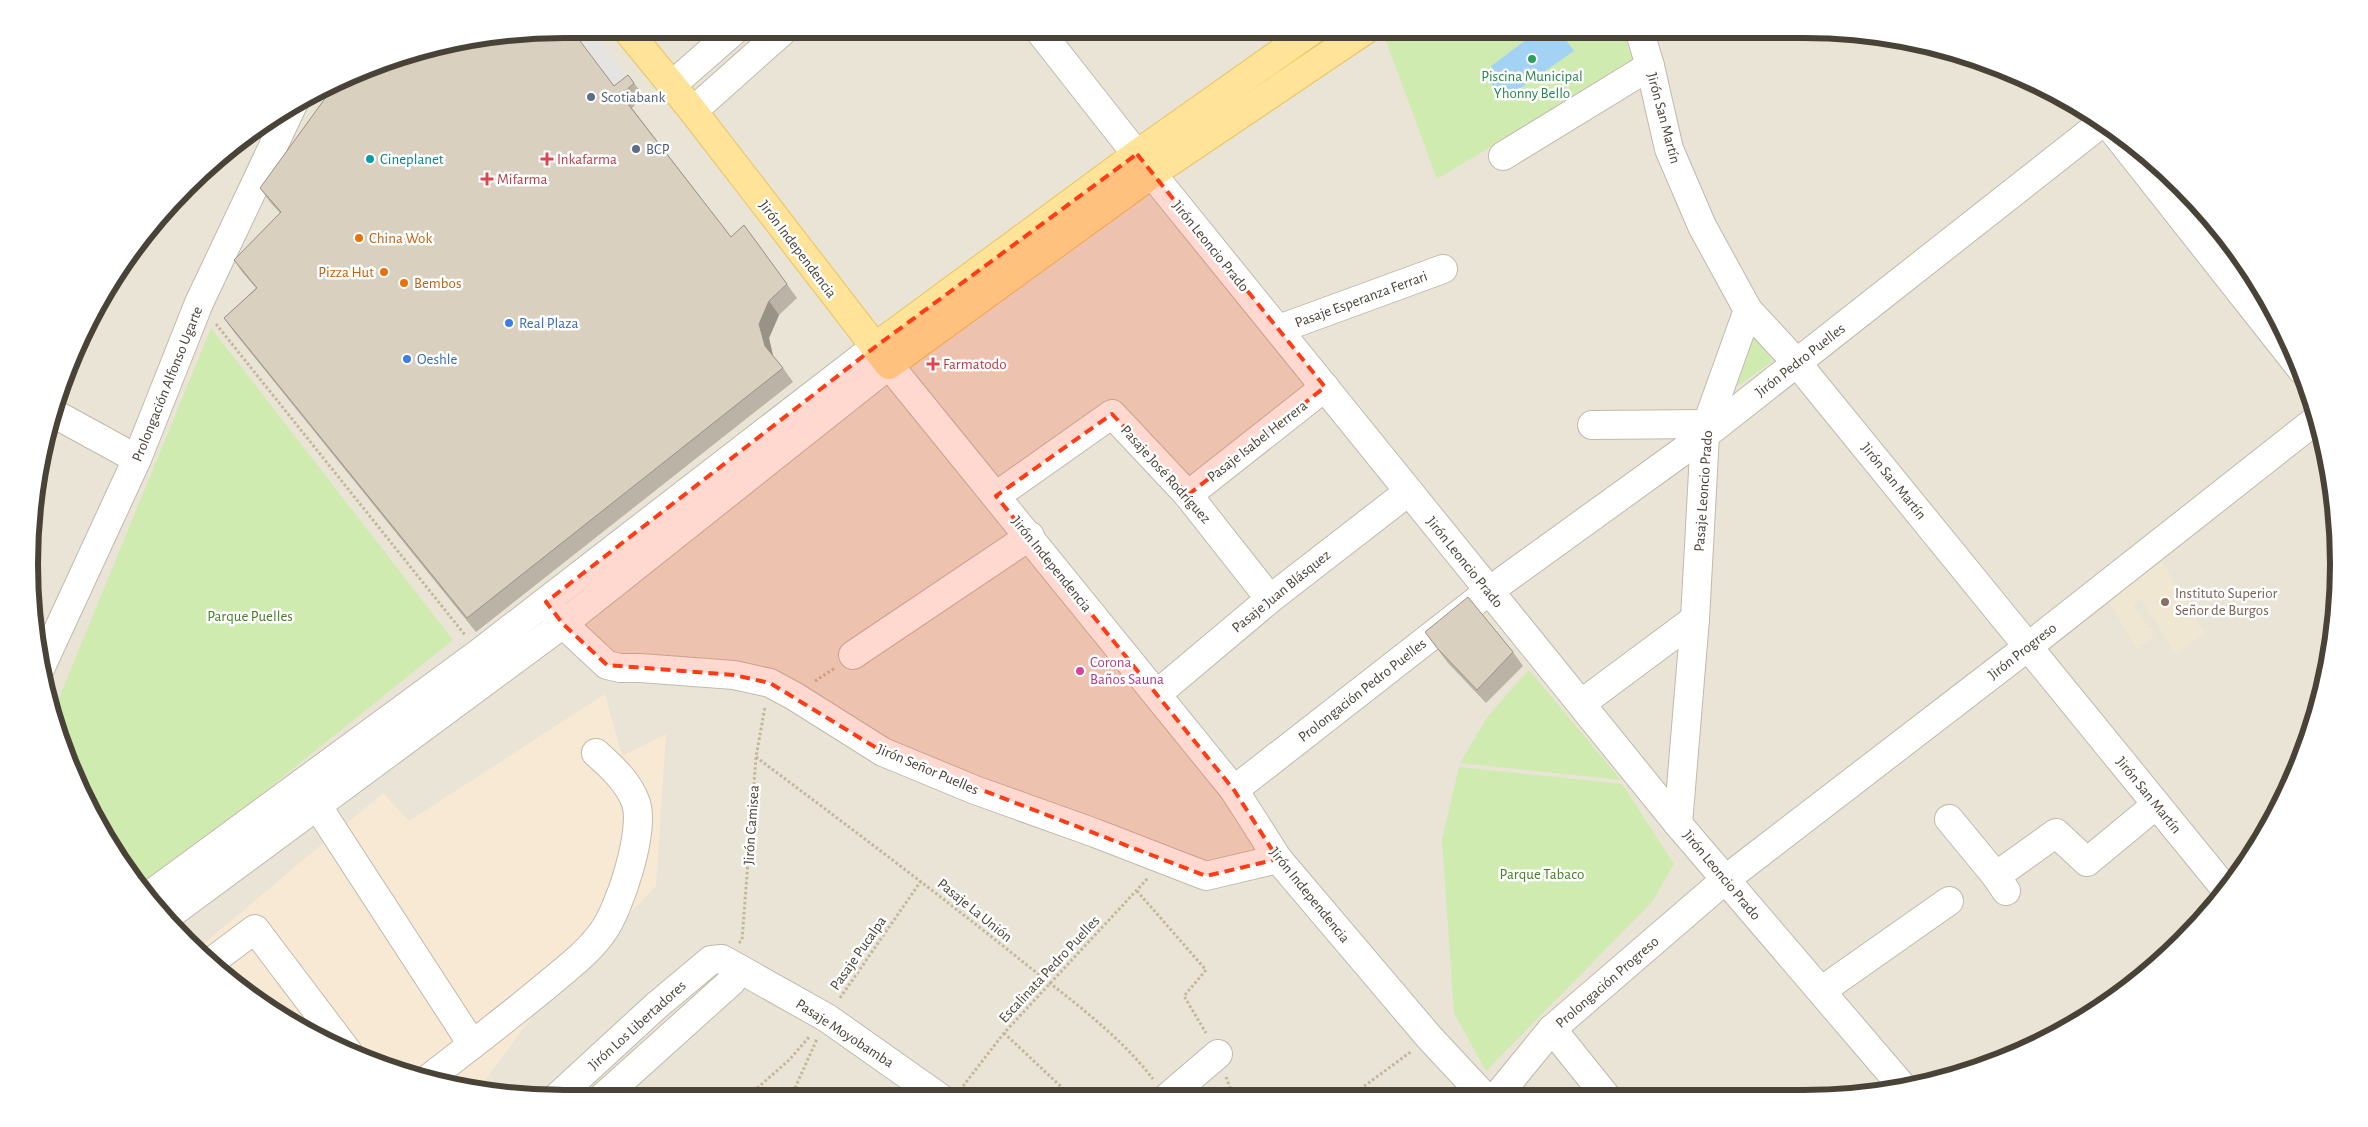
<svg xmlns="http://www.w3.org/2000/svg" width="2368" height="1127" viewBox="0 0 2368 1127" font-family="'Alegreya Sans',sans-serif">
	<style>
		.residential { fill: #e9e4d6 }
		.commercial { fill: #f7e9d3 }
		.education { fill: #efe7d2 }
		.green { fill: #cfebb0 }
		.parking { fill: #e6e4e0 }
		.water { fill: #a3d2f4 }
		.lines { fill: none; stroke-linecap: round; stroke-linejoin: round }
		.minor-casing { stroke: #c1baab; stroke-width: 30 }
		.major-casing { stroke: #eac362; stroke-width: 30 }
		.path { stroke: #c4b69b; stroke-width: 3; stroke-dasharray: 2.5 2.5; stroke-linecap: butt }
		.minor { stroke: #fff; stroke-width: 28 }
		.major { stroke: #ffe398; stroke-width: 28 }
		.wall { fill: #bbb3a5 }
		.shaded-wall { fill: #999286 }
		.building { fill: #dad0c0; stroke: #999286 }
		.marked { fill: #ff3c16; fill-opacity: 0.2; stroke: #ff3c16; stroke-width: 4; stroke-dasharray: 10 6; stroke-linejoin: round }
		.leisure-dot { fill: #2e9e5b; stroke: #fff; stroke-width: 2 }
		.service-dot { fill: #5c6f8a; stroke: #fff; stroke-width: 2 }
		.culture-dot { fill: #0f9aa8; stroke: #fff; stroke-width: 2 }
		.health-dot { fill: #e0444e; stroke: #fff; stroke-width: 2 }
		.food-dot { fill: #e8710a; stroke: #fff; stroke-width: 2 }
		.shop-dot { fill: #3f7fe0; stroke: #fff; stroke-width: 2 }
		.education-dot { fill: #8d6e63; stroke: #fff; stroke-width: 2 }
		.hotel-dot { fill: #d1479c; stroke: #fff; stroke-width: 2 }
		.labels { text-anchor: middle; stroke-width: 5; stroke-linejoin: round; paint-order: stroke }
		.leisure-label { font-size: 15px; fill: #27864d; stroke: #fff }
		.service-label { font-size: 15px; fill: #4e5e75; stroke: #fff; text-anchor: start }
		.street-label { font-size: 15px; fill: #494237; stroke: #fff }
		.culture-label { font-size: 15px; fill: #0d838f; stroke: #fff; text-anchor: start }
		.health-label { font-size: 15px; fill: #be3a42; stroke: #fff; text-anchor: start }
		.food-label { font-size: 15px; fill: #c56008; stroke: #fff; text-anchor: start }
		.shop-label { font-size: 15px; fill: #366cbe; stroke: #fff; text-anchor: start }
		.education-label { font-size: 15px; fill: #785e54; stroke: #fff; text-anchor: start }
		.park-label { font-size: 15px; fill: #467e26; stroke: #fff }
		.hotel-label { font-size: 15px; fill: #b23c85; stroke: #fff; text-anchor: start }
		.rim { fill: none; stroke: #494237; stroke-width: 6 }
	</style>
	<rect width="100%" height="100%" fill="#f5f1e9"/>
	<polygon class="residential" points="563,29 1805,29 1909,39 2009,70 2102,119 2183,186 2249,267 2299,359 2329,459 2339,564 2329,668 2298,768 2229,889 2130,988 2009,1058 1875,1094 563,1098 459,1088 266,1008 186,942 139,889 84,800 57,735 33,633 30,529 39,459 70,359 119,267 162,211 238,139 296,100 391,57"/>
	<polygon class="commercial" points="605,694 622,756 666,734 656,886 537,1010 478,1090 459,1088 359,1057 266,1008 196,950 383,793 409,821"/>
	<polygon class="education" points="2156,551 2205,633 2176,654 2141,599 2133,605 2155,635 2137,649 2103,593"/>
	<g class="green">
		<polygon points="1404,29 1621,29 1633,61 1437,179 1386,41"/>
		<polygon points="211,328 453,640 141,891 84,800 57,735 52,715"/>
		<polygon points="1754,337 1773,361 1736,387"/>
		<polygon points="1529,670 1621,780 1460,763 1488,716"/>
		<polygon points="1459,767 1622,784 1674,864 1652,902 1486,1071 1454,1013 1442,840"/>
	</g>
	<polygon class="parking" points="570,29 591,29 637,88 624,99"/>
	<path class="water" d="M1541 29H1558L1574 51 1509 96C1503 90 1496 89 1490 83L1491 76 1494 74 1491 66Z"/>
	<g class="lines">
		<defs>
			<g id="minor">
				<polyline points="1038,29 1152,174 1678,824 1902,1086"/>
				<polyline points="1639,29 1650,66 1669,149 1702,226 1748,310 1797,363 2227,891"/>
				<polyline points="672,85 736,29"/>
				<polyline points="693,111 785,29"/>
				<polyline points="2108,124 2302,370"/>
				<polyline points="1503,156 1650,66"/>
				<polyline points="1279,329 1443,269"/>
				<polyline points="53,413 137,459"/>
				<polyline points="1592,425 1707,424"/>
				<polyline points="1188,495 1325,387"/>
				<polyline points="996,496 1112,414 1188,495 1270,599"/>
				<polyline points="552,609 563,624 607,665 620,668 640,668 734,675 770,683 794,696 883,752 975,790 1095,833 1206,876 1278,859"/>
				<polyline points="853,655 1030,536"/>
				<polyline points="41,667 137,459 199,303 294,102"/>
				<polyline points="1157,694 1270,599 1408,492"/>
				<polyline points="1582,703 1695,619"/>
				<polyline points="307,790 472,1044"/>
				<polyline points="1234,790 1489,591 1705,435 2104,121"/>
				<polyline points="1949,819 1996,876 2006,891"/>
				<polyline points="1678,824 1695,619 1705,435 1707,424 1748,310"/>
				<polyline points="1996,876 2056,833 2087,862 2156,805"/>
				<polyline points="147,897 479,653 875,347"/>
				<polyline points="165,918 563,624 889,365 1234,790 1278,859 1429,1037 1483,1095"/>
				<polyline points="211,962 255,929 348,1052"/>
				<polyline points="1821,991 1949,901"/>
				<polyline points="1552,1029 1605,1095"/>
				<path d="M428 1079C470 1046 513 1014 553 980 570 966 589 951 602 933 620 909 645 831 636 803 629 783 612 767 596 753"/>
				<polyline points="1498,1095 1552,1029 1726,879 2029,646 2317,419"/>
				<polyline points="1169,1096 1218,1054"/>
				<polyline points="556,1098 656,1006 711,960 722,959 827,1018 939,1097"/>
				<polyline points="602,1098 732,981 738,968"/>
			</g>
			<g id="major">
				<polyline points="626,29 693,111 889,365 1152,174 1367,29"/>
				<polyline points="875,347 1137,154 1314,29"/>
			</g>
		</defs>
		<use href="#minor" class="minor-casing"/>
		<use href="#major" class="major-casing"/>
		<g class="path">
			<polyline points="216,324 465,635"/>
			<polyline points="815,681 835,668"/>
			<path d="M756 757C844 823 932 889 1018 958 1064 995 1117 1032 1153 1079"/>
			<polyline points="1137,891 1206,970 1184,996 1206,1033"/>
			<polyline points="739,943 742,940 756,757 765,707"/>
			<polyline points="840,998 921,881"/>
			<polyline points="1004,1033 1071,1096"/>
			<polyline points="1226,1077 1233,1096"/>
			<polyline points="960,1090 1004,1033 1148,878"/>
			<polyline points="1352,1095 1412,1051"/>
			<polyline points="791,1097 817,1039"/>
			<polyline points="746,1098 789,1060 810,1036"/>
		</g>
		<use href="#minor" class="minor"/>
		<use href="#major" class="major"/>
	</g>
	<g class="wall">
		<polygon points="391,57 614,86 634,83 644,96 632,108 731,237 744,225 797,298 779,315 769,338 773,356 783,368 793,382 476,632 234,332 224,318 256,288 243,273 234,260 280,213 270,202 260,188 337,83 336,82"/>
		<polygon points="1425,632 1513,652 1523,666 1486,703 1448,663"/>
	</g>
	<polygon class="shaded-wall" points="769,301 779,315 769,338 774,360 765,346 759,324"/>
	<g class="building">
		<polygon points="564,29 571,29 614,86 628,75 634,83 621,95 731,237 744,225 787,284 769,301 759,324 765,346 783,368 467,618 224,318 257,288 234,260 281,212 260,188 337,82 391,57 459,39"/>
		<polygon points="1468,597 1513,652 1477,690 1438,649 1425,632"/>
	</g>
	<path class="marked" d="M1137 154 1325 387 1188 495 1112 414 996 496 1234 790 1278 859 1206 876 883 752 770 683 734 675 607 665 563 624 546 602 875 347Z"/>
	<circle class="leisure-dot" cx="1532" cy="59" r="5"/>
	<g class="service-dot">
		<circle cx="591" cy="97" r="5"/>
		<circle cx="636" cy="149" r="5"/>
	</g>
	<circle class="culture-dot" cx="370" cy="159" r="5"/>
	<g class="health-dot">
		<path d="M544.5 151.5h5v5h5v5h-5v5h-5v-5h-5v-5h5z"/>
		<path d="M484.5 171.5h5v5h5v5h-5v5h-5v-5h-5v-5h5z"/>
		<path d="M930.5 356.5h5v5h5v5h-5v5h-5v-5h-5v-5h5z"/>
	</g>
	<g class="food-dot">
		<circle cx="359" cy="238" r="5"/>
		<circle cx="384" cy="272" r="5"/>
		<circle cx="404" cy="283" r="5"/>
	</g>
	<g class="shop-dot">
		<circle cx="509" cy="323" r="5"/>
		<circle cx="407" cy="359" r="5"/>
	</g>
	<circle class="education-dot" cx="2165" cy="602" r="5"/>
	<circle class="hotel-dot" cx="1080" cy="671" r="5"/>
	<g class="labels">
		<g class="leisure-label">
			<text x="1532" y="81">Piscina Municipal<tspan x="1532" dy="17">Yhonny Bello</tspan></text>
		</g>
		<g class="service-label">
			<text x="601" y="102">Scotiabank</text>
			<text x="646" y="154">BCP</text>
		</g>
		<g class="street-label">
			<text transform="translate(1664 118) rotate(75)" y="5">Jirón San Martín</text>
			<text transform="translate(1211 246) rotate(51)" y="5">Jirón Leoncio Prado</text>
			<text transform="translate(798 249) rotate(53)" y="5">Jirón Independencia</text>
			<text transform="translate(1361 299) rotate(-20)" y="5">Pasaje Esperanza Ferrari</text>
			<text transform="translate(1800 360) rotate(-38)" y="5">Jirón Pedro Puelles</text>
			<text transform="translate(167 384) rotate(-68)" y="5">Prolongación Alfonso Ugarte</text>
			<text transform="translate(1257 441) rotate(-38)" y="5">Pasaje Isabel Herrera</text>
			<text transform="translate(1166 474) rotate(48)" y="5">Pasaje José Rodríguez</text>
			<text transform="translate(1894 481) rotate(51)" y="5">Jirón San Martín</text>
			<text transform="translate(1703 491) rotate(-86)" y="5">Pasaje Leoncio Prado</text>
			<text transform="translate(1465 562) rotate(51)" y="5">Jirón Leoncio Prado</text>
			<text transform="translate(1052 564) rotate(51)" y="5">Jirón Independencia</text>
			<text transform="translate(1281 591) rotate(-39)" y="5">Pasaje Juan Blásquez</text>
			<text transform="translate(2022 651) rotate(-38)" y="5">Jirón Progreso</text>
			<text transform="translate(1362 690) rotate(-38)" y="5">Prolongación Pedro Puelles</text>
			<text transform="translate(928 769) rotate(23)" y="5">Jirón Señor Puelles</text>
			<text transform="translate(2149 795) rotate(51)" y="5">Jirón San Martín</text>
			<text transform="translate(751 825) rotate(-86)" y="5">Jirón Camisea</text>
			<text transform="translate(1722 875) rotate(50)" y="5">Jirón Leoncio Prado</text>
			<text transform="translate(1310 895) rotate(51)" y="5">Jirón Independencia</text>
			<text transform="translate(975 910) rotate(39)" y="5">Pasaje La Unión</text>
			<text transform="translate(858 953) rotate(-55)" y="5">Pasaje Pucalpa</text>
			<text transform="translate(1049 969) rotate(-47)" y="5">Escalinata Pedro Puelles</text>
			<text transform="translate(1607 982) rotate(-41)" y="5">Prolongación Progreso</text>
			<text transform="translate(637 1025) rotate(-42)" y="5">Jirón Los Libertadores</text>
			<text transform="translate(845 1033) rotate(33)" y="5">Pasaje Moyobamba</text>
		</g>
		<g class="culture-label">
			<text x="380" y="164">Cineplanet</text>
		</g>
		<g class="health-label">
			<text x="557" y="164">Inkafarma</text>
			<text x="497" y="184">Mifarma</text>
			<text x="943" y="369">Farmatodo</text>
		</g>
		<g class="food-label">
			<text x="369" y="243">China Wok</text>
			<text x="374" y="277" text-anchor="end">Pizza Hut</text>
			<text x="414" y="288">Bembos</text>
		</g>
		<g class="shop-label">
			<text x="519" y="328">Real Plaza</text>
			<text x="417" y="364">Oeshle</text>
		</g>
		<g class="education-label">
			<text x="2175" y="598">Instituto Superior<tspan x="2175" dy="17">Señor de Burgos</tspan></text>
		</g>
		<g class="park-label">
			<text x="250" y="621">Parque Puelles</text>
			<text x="1542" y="879">Parque Tabaco</text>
		</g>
		<g class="hotel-label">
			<text x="1090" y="667">Corona<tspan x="1090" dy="17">Baños Sauna</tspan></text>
		</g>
	</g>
	<path d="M0 0H2368V1127H0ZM564 38H1804A526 526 0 0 1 2330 564V564A526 526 0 0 1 1804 1090H564A526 526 0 0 1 38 564V564A526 526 0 0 1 564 38Z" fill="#fff" fill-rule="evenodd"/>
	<path class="rim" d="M564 38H1804A526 526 0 0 1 2330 564V564A526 526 0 0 1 1804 1090H564A526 526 0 0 1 38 564V564A526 526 0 0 1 564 38Z"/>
</svg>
